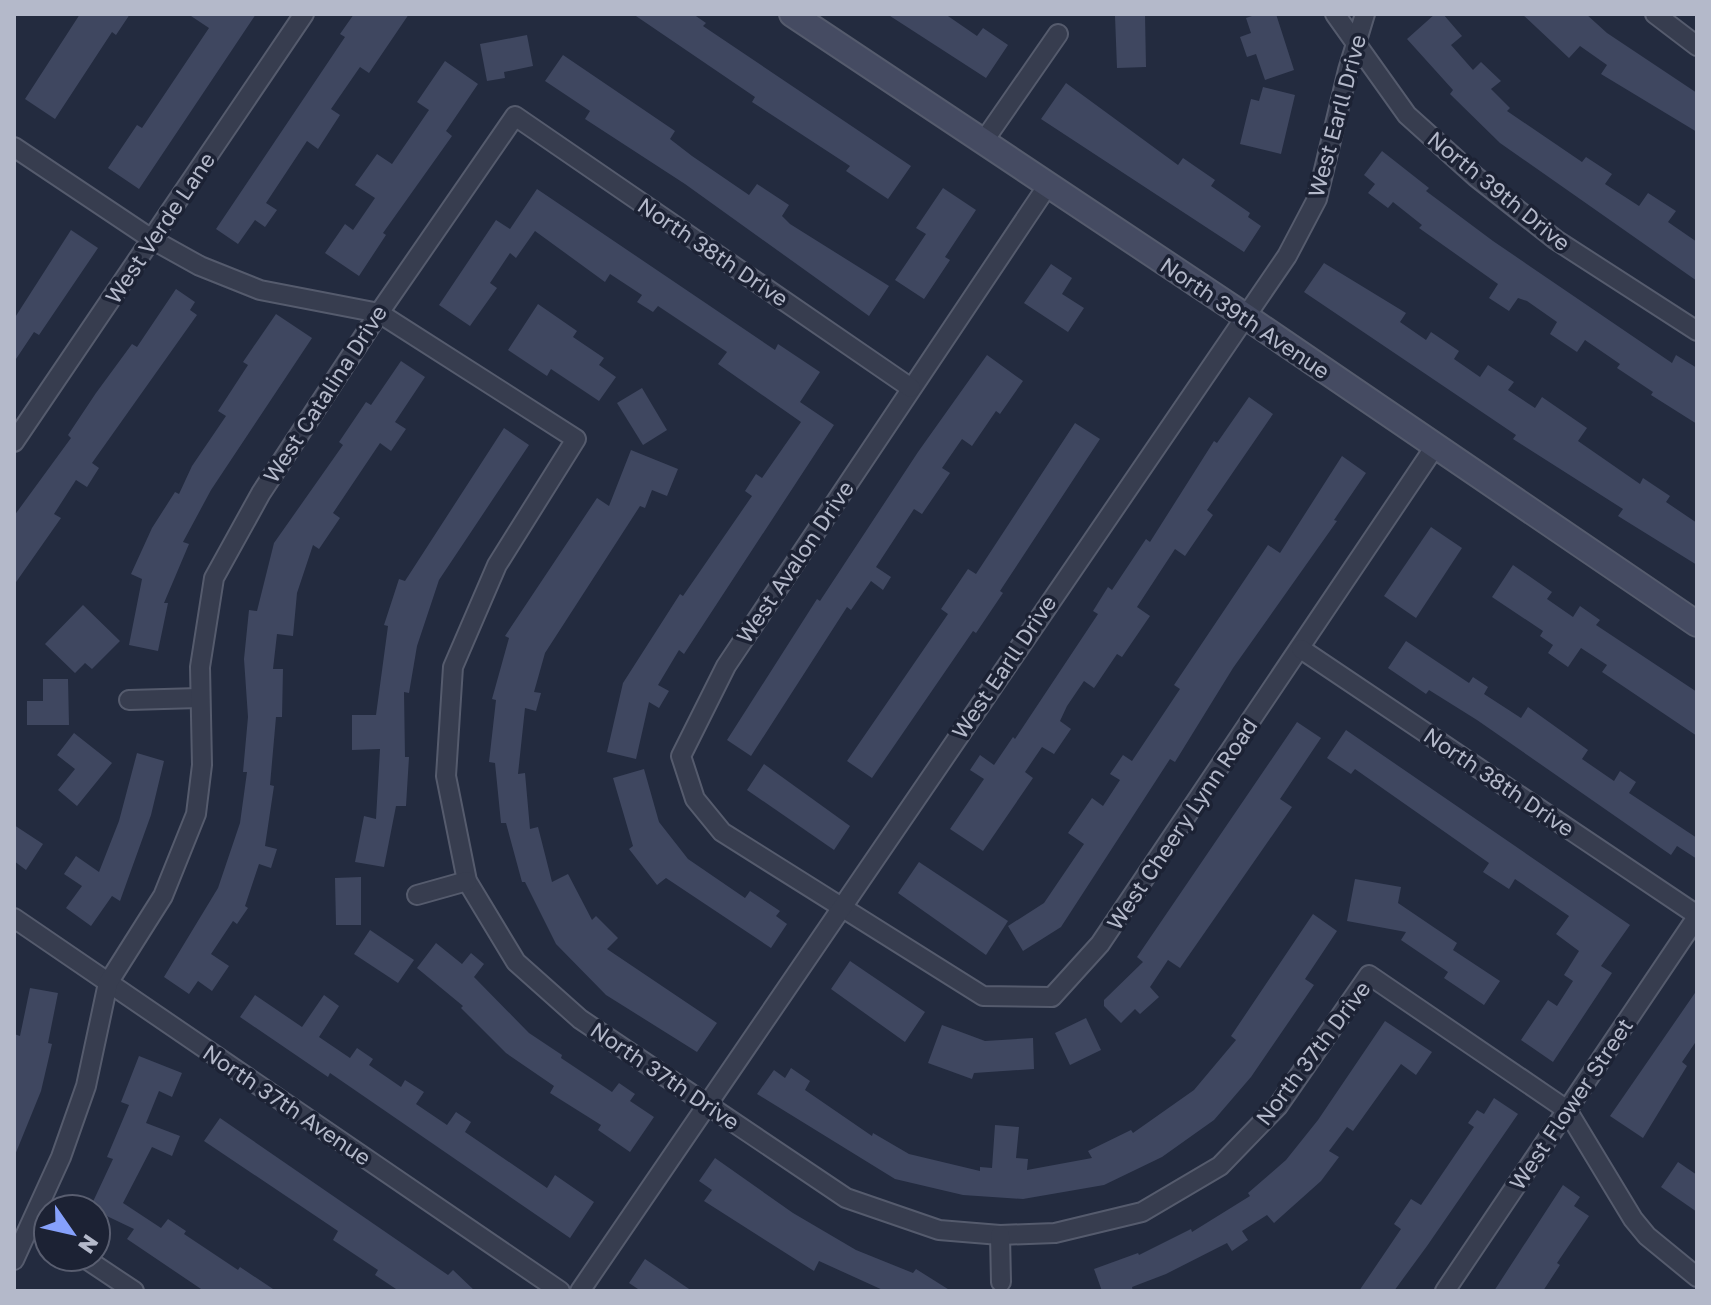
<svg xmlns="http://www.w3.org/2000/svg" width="1711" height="1305" viewBox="0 0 1711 1305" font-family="'Golos Text',sans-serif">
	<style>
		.building { fill: #3f4760 }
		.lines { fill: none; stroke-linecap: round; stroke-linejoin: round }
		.street-casing { stroke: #555b6d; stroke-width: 22 }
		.secondary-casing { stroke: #555b6d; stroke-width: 28 }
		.street { stroke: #373d4f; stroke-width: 18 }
		.secondary { stroke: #454b62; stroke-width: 24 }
		.labels { text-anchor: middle; stroke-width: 7; stroke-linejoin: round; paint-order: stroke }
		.street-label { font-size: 22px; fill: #b4b9ca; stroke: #1c2234 }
	</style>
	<rect width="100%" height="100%" fill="#232b3f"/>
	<g class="building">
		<polygon points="80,14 130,14 116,35 112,32 55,119 25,99"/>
		<polygon points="188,14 256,14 139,189 108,168 137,125 142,128 209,28"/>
		<polygon points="354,14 409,14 369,73 360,67 331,109 340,115 318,149 307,141 266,203 277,210 265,227 255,220 238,244 216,229 345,37 340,34"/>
		<polygon points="633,14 693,14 706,23 703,26 911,166 888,199 846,171 850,166 752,102 755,97"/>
		<polygon points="887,14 945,14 977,36 983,28 1008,45 986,78"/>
		<polygon points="1258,14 1276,14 1294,70 1265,80 1256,54 1247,57 1240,37 1251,33 1246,18"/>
		<polygon points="1435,14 1443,14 1462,36 1451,45 1473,70 1481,62 1501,81 1491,89 1510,108 1507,111 1582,162 1586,157 1612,174 1605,184 1639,206 1648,193 1676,211 1668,222 1697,242 1697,281 1500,143 1450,94 1453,90 1407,39"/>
		<polygon points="1522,14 1586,14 1607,33 1697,93 1697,132 1601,74 1607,65 1580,46 1569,58"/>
		<polygon points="1145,15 1146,67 1117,68 1115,16"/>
		<polygon points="527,35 533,66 504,72 505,78 487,81 480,44"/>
		<polygon points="563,55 675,131 670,139 692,156 749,195 757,184 789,205 782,216 790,224 889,286 869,316 685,184 585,119 590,111 545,81"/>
		<polygon points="445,61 478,84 446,131 452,136 383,233 386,235 359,276 325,253 345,224 353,230 375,198 355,185 377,154 392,164 429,110 417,102"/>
		<polygon points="1066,83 1178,165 1183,158 1215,180 1211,186 1250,213 1248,217 1261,226 1244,252 1041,119"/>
		<polygon points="1263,87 1295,95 1281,154 1240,144 1251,99 1259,101"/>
		<polygon points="1382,151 1429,188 1426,191 1493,241 1672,363 1676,355 1697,368 1697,424 1651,395 1653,392 1617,368 1620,364 1585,340 1577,352 1550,334 1557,322 1527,301 1518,298 1509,311 1489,298 1498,284 1419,228 1422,225 1393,202 1388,208 1368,193 1375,184 1364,175"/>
		<polygon points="943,188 976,210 945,257 950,260 924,299 895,280 926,234 916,228"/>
		<polygon points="537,189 775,350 778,344 820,372 800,402 834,425 684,654 679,650 658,685 669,691 659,708 649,702 636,759 607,752 623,683 680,594 683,596 752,496 745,491 756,474 762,478 801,422 718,364 727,352 658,306 653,312 637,302 642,295 610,274 605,282 535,231 516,258 510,253 490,283 497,288 470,326 439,305 496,220 510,229"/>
		<polygon points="71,230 98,248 39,335 34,332 14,362 14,319"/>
		<polygon points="1324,263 1406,313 1400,322 1426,340 1431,332 1459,351 1454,359 1480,377 1488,365 1514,382 1508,390 1535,408 1542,397 1587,428 1578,441 1640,484 1643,478 1670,496 1666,502 1697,523 1697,565 1618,516 1623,509 1513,439 1516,435 1304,292"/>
		<polygon points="1051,264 1072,278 1062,294 1084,308 1068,332 1024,303"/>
		<polygon points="176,289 195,302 190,310 197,315 92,463 99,468 87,487 76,480 54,514 61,518 14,585 14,516 71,438 68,435 96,393 132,344 137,347"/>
		<polygon points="538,304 577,331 573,337 604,358 599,365 616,377 599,401 551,369 547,376 508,350"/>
		<polygon points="276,314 312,338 211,490 183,542 189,544 164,603 168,603 158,651 129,645 142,579 131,574 152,528 175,492 179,494 192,466 226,416 218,411 248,365 243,362"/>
		<polygon points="987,355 1023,381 1000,414 996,411 972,446 962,439 942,468 950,473 922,514 914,509 876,567 891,577 883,590 871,581 851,610 847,607 751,756 727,740 817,599 820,601 918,452"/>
		<polygon points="401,361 425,377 395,422 406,429 391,451 380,443 333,513 340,518 319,549 313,545 297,593 293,636 277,634 273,669 283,669 282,717 276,717 270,785 274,786 265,846 277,849 271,868 259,864 245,906 248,908 237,924 233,921 211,954 229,966 212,991 198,981 189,994 164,977 218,888 240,823 247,772 243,772 248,717 244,659 249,610 257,611 274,543 343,445 339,442 366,402 371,405"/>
		<polygon points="642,388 667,430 643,445 617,403"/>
		<polygon points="1249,397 1273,414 1207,510 1213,515 1185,556 1175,549 1137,607 1150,616 1122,657 1117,654 1094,688 1084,681 1067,706 1060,721 1071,729 1054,754 1042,747 1025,772 1033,778 983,851 950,829 984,779 970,770 980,755 994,765 1013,737 1015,739 1098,614 1093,611 1108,587 1112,590 1146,539 1150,542 1214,441 1217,443"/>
		<polygon points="1075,423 1100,439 1000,591 1003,593 976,633 973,631 872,778 847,761 948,614 941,609 968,569 976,574"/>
		<polygon points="504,428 529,445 439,580 417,646 409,693 404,692 405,757 409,757 406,806 396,806 384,867 355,862 364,816 376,819 380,749 352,750 352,715 376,715 388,626 384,625 399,579 405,581"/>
		<polygon points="631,450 678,469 667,496 652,490 645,508 640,506 545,653 534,692 541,693 536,711 525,708 518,774 525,773 530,829 538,827 552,882 568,874 592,920 596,916 618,938 607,949 717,1023 697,1052 606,995 556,944 525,882 522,882 506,823 501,823 495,763 489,762 496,700 492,699 509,638 505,636 597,498 609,506"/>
		<polygon points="1342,456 1366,473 1334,520 1337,521 1233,668 1175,762 1170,759 1061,927 1023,951 1008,926 1044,903 1084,844 1068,833 1092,798 1103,806 1120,780 1110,774 1123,755 1132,761 1180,689 1174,685 1268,545 1280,553"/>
		<polygon points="1431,527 1462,548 1416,618 1384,596"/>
		<polygon points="1513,565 1552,592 1547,599 1573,617 1580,606 1600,620 1596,625 1697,692 1697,736 1602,672 1607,665 1581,648 1568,667 1548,653 1553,645 1540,636 1543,631 1492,597"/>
		<polygon points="83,605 120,641 92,669 85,663 75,673 45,644"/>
		<polygon points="1406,641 1469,683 1473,677 1488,687 1484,694 1521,718 1528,707 1588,750 1582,759 1614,781 1620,771 1636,782 1629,793 1697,838 1697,859 1677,846 1671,855 1477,720 1429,690 1426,694 1388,668"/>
		<polygon points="43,679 68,679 69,725 27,725 27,701 43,701"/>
		<polygon points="1297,722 1321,738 1280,799 1292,807 1180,968 1168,960 1150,987 1159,997 1140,1014 1135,1009 1121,1023 1104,1006 1104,1000 1143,962 1137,957"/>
		<polygon points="1346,730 1630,925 1601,966 1612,973 1553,1062 1521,1040 1548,1000 1557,1006 1573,981 1564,975 1579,951 1556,934 1569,916 1515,879 1509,889 1483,872 1489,863 1355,769 1351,774 1327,758"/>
		<polygon points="74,733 112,763 77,806 58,790 75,769 57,755"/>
		<polygon points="137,753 164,761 151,815 120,901 112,896 91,926 66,908 82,886 64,874 76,856 99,872 119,821"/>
		<polygon points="764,764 850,826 834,850 747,790"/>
		<polygon points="644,769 659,822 688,859 745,898 750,891 780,911 776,916 787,924 771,948 666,878 657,885 629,849 633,846 613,778"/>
		<polygon points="14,825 43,844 26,870 14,861"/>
		<polygon points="919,862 1008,921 986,955 898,893"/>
		<polygon points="361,877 361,925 336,925 335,878"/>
		<polygon points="1355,879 1401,887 1398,903 1457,943 1453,950 1500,981 1484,1005 1444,978 1448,972 1401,940 1406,932 1347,921"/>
		<polygon points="1313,914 1337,931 1305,979 1314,985 1251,1077 1214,1120 1162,1157 1104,1185 1023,1199 963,1195 895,1179 757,1094 774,1070 785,1078 791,1068 810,1081 805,1090 872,1136 873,1133 909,1154 980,1171 980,1167 992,1168 995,1125 1019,1127 1016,1158 1028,1159 1027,1170 1092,1158 1088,1151 1131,1130 1133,1133 1194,1090 1236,1040 1231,1036"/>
		<polygon points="370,930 414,960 398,983 354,954"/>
		<polygon points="436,943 462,964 471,953 484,964 474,977 529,1033 562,1055 561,1058 612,1092 619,1083 635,1094 630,1101 654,1117 630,1152 598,1130 601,1125 550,1093 554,1086 506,1053 461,1008 463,1006 417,968"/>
		<polygon points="850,961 925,1012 905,1042 831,989"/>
		<polygon points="30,988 58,993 48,1043 52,1044 41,1091 15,1155 14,1034 20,1036"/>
		<polygon points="1697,990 1697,1040 1682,1062 1687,1066 1643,1138 1610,1116"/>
		<polygon points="255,995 302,1027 324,995 339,1006 319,1037 350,1058 357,1048 373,1059 369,1065 401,1087 405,1080 424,1092 416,1104 447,1125 456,1112 471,1122 465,1132 547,1188 555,1175 594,1202 570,1238 330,1073 328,1077 240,1017"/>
		<polygon points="1086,1018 1101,1050 1070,1065 1055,1033"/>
		<polygon points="1385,1021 1432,1052 1416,1075 1401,1064 1353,1131 1347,1127 1329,1151 1339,1157 1321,1181 1274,1223 1267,1215 1242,1231 1248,1240 1232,1251 1227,1243 1166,1274 1132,1287 1133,1291 1102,1291 1094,1269 1138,1253 1139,1255 1191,1229 1192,1232 1250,1196 1248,1193 1286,1160 1318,1120"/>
		<polygon points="942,1025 985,1041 1033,1038 1034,1069 974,1073 972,1079 928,1063"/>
		<polygon points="139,1056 182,1073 172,1097 159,1091 146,1123 180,1136 172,1156 152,1147 123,1203 161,1228 168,1219 186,1231 184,1234 238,1270 240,1267 276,1291 204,1291 127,1239 134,1229 90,1208 113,1159 107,1157 129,1105 121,1102"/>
		<polygon points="1494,1098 1518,1114 1427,1246 1394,1291 1359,1291 1401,1229 1394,1224 1411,1199 1421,1205 1474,1127 1468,1123 1477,1110 1484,1114"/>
		<polygon points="220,1118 448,1275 453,1270 475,1291 399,1291 375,1275 378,1270 333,1240 338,1231 204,1141"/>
		<polygon points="715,1158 793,1213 856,1250 913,1273 916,1269 951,1291 885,1291 819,1261 814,1271 704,1201 712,1190 699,1181"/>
		<polygon points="1678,1162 1697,1175 1697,1212 1661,1187"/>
		<polygon points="1563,1185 1580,1197 1574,1206 1589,1216 1557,1263 1560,1265 1543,1291 1494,1291"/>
		<polygon points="645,1259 692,1291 641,1291 629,1283"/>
	</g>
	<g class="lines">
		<defs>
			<g id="street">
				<polyline points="1335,14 1407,115 1476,177 1556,240 1697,331"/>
				<polyline points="1655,14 1697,46"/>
				<polyline points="983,142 1058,34"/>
				<polyline points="14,147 153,240 200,266 260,290 379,313 576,439 497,565 453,667 446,776 467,881 516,962 580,1019 846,1198 939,1230 1000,1235 1055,1233 1142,1212 1220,1166 1278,1106 1369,975 1567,1110 1633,1219 1647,1236 1697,1277"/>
				<polyline points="1048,185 726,666 681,756 695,799 722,832 983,996 1052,997 1100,944 1434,448"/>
				<polyline points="14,442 304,14"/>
				<polyline points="1301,649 1697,915"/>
				<polyline points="129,700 199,698"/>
				<polyline points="417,895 467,881"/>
				<polyline points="14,918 560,1291"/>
				<polyline points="1000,1235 1001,1282"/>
				<polyline points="83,1257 134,1291"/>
				<polyline points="14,1260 61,1157 86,1086 108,983 163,896 196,814 202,765 200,667 214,578 261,493 379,313 515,116 911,388"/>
				<polyline points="580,1291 1287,256 1317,199 1348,70 1365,14"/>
				<polyline points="1445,1291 1697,917"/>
			</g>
			<polyline id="secondary" points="792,14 1245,316 1697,624"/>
		</defs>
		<use href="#street" class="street-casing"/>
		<use href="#secondary" class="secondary-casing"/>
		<use href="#street" class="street"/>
		<use href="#secondary" class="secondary"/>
	</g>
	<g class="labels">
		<g class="street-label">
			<text transform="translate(1337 116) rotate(-75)" y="8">West Earll Drive</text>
			<text transform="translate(1499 191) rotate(39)" y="8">North 39th Drive</text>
			<text transform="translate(160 228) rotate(-56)" y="8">West Verde Lane</text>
			<text transform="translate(713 252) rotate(34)" y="8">North 38th Drive</text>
			<text transform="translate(1245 318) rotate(34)" y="8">North 39th Avenue</text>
			<text transform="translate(325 394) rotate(-57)" y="8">West Catalina Drive</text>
			<text transform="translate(795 562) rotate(-56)" y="8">West Avalon Drive</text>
			<text transform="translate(1004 667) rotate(-56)" y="8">West Earll Drive</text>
			<text transform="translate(1499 782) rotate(34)" y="8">North 38th Drive</text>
			<text transform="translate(1182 824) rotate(-56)" y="8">West Cheery Lynn Road</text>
			<text transform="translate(1313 1053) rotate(-53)" y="8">North 37th Drive</text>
			<text transform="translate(665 1076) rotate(34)" y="8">North 37th Drive</text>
			<text transform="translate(1571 1104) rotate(-56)" y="8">West Flower Street</text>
			<text transform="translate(287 1105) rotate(34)" y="8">North 37th Avenue</text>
		</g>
	</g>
	<rect width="1711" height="1305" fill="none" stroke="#b4b9ca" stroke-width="32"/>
	<g transform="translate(72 1233) rotate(124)"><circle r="38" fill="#1c2234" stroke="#595e70" stroke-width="2"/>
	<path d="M0-6L14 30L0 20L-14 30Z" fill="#86a1fc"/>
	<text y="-12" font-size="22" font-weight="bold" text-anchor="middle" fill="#b4b9ca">N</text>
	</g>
</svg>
